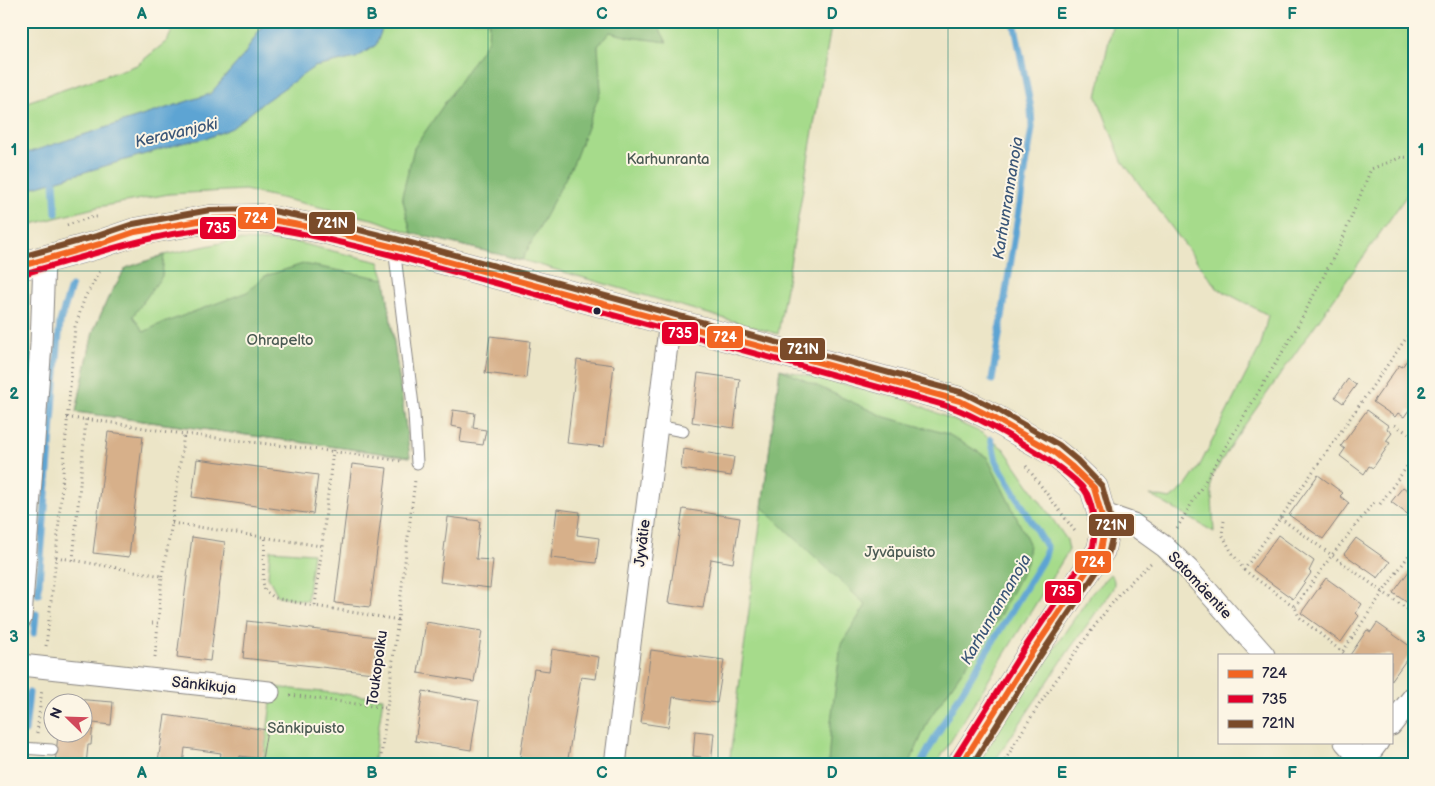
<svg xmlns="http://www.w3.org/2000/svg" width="1435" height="786" viewBox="0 0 1435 786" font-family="'Balsamiq Sans',sans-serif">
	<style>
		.green { fill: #a6db8b; stroke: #647e63 }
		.forest { fill: #84bb77; stroke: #536e59 }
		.water { fill: #5da4d3; stroke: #406387 }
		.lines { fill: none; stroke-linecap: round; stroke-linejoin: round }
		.stream { stroke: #5da4d3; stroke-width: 7 }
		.building { fill: #d7b08a }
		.service-casing { stroke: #878481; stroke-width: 13 }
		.minor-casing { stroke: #878481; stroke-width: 23 }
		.tertiary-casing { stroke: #878481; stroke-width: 29 }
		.path { stroke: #878481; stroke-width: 3; stroke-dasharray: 1 4; stroke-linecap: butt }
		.service { stroke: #fff; stroke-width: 11 }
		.minor { stroke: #fff; stroke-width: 21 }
		.tertiary { stroke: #fff; stroke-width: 28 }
		.bus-1-casing { stroke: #fcf5e5; stroke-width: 10 }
		.bus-2-casing { stroke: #fcf5e5; stroke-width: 10 }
		.bus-3-casing { stroke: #fcf5e5; stroke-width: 10 }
		.bus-1 { stroke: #f26522; stroke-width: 6 }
		.bus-2 { stroke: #e4002b; stroke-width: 6 }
		.bus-3 { stroke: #7a4b2a; stroke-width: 6 }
		.grid { fill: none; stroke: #0f766e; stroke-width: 1; stroke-opacity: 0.55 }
		.bus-dot { fill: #22223b; stroke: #fcf5e5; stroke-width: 2 }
		.labels { text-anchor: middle; stroke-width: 4; stroke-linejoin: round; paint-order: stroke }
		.park-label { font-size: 15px; fill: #4a5a53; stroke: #fcf5e5 }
		.street-label { font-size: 15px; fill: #22223b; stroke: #fcf5e5 }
		.water-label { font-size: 16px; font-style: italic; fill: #3a5678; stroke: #fcf5e5 }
		.line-badge { stroke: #fcf5e5; stroke-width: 2 }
		.badge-label { font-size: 14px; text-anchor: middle; font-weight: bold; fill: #fff }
		.neatline { fill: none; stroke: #0f766e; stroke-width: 2 }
		.grid-label { font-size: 16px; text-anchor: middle; font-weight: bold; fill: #0f766e }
	</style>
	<rect width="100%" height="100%" fill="#fcf5e5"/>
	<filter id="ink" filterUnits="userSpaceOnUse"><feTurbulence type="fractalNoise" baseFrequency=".02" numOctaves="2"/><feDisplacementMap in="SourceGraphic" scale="10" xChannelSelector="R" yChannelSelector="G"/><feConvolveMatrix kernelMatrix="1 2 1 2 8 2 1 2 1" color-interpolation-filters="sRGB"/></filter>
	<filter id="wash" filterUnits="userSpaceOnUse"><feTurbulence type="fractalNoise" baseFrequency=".0096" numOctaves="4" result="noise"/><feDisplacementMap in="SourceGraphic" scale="20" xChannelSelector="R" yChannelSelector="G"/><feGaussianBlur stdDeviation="1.12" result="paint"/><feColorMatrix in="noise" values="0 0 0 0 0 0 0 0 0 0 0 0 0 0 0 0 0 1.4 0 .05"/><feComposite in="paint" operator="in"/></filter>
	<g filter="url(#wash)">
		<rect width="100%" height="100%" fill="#ece5c7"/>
		<g class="green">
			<polygon points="177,21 265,21 244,55 210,94 21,155 21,104 137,65 167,41"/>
			<polygon points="385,21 832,21 778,334 522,260 411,233 376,220 245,190 169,194 98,207 21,227 21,191 182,143 207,138 232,128 264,102 314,67 356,58 376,45"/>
			<polygon points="1113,21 1414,21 1414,185 1232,443 1211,479 1214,532 1150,495 1170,499 1185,487 1199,467 1261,345 1268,315 1217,288 1122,161 1097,97"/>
			<polygon points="235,240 295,242 379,262 385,279 410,457 76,412 93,332 108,298 126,268 164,255"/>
			<polygon points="780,369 908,400 982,433 1004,449 1067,540 1069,550 936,765 729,765"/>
			<polygon points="270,550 313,553 307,601 278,596 268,577"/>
			<path d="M1110 574C1115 579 1115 583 1112 590L1067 653 992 765H977L1005 719 1092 593Z"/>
			<polygon points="273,687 383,698 373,765 263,765"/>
		</g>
		<g class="forest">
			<polygon points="489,21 655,21 667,42 629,37 610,32 598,46 601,90 574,162 522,260 411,233 402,196 414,148 488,40"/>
			<polygon points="164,255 162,276 133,316 144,332 158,325 247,292 265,276 303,264 385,279 410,457 76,412 93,332 108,298 126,268"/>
			<polygon points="780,369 885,417 948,434 987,457 1029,543 1027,563 998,619 929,719 909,765 828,765 831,721 841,644 866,605 762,507"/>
		</g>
		<polygon class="water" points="265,21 385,21 376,45 356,58 314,67 264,102 232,128 207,138 182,143 21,191 21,155 210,94 244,55"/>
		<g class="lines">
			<g class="stream">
				<polyline points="51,174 54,181 56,213"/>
				<polyline points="992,380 1032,128 1031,109 1014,21"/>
				<polyline points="38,594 60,322 71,287"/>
				<polyline points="34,633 36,614"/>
				<polyline points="25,731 29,693"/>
				<polyline points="23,765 23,762"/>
				<polyline points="920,765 949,713 1045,556 1047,548 996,461 991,439"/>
			</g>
		</g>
		<g id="blocks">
			<g class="building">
				<polygon points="490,336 530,341 526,378 485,373"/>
				<polygon points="577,360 614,365 604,447 567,443"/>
				<polygon points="1407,360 1414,364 1414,410 1412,412 1409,410 1404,417 1398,413 1395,417 1373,402 1399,365 1402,367"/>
				<polygon points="698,373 740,379 734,428 692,422"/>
				<polygon points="1348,379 1356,385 1343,403 1335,397"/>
				<polygon points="453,410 475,413 473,428 486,430 483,445 460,442 462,428 451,426"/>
				<polygon points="1367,410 1389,426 1387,429 1392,433 1386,441 1390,443 1373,468 1369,466 1364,474 1340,456 1345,449 1341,446"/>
				<polygon points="108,432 143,436 129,557 93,553"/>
				<polygon points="683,449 734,457 731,476 681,469"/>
				<polygon points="197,459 318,475 313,514 192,497"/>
				<polygon points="352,464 387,468 370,607 335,603"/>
				<polygon points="1318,475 1343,493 1340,496 1349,503 1323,539 1289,515"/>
				<polygon points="1403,487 1414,495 1414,519 1391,502"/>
				<polygon points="557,509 580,512 577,535 599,538 596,563 551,558"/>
				<polygon points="683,509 740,518 733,563 711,559 703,608 668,603"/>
				<polygon points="448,517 480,521 476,559 493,560 490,588 440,582"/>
				<polygon points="1278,535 1314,561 1309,571 1311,573 1293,599 1253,570"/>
				<polygon points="192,537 225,542 210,661 177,657"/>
				<polygon points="1356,538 1390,562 1378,578 1344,554"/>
				<polygon points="1412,567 1414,569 1414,607 1393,593"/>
				<polygon points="1326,578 1362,604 1356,613 1359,616 1341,642 1301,613"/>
				<polygon points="247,621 377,637 373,673 243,658"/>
				<polygon points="426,622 482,631 474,682 418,673"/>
				<polygon points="1377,623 1414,649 1391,681 1391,655 1350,655 1367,630 1371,632"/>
				<polygon points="552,649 599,657 596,679 581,677 567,765 520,757 534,669 549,671"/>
				<polygon points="651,650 724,660 717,703 673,697 668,727 641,723"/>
				<polygon points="423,691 479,701 471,750 415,741"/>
				<polygon points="61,698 113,702 111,725 93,723 91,745 88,745 86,765 55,765 58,734 82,734 82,704 60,704"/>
				<polygon points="165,715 267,730 262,759 240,756 238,765 219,765 221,753 185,748 183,765 158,762"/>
				<polygon points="695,731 714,733 711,765 701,765 701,757 693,756"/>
			</g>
		</g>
	</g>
	<g filter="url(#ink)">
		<use href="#blocks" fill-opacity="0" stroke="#878481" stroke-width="1"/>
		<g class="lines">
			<defs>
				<g id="service">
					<polyline points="394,247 414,414 417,463"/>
					<polyline points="657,426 683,431"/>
					<polyline points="21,748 52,750"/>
				</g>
				<g id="minor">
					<polyline points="1101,513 1133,524 1165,547 1188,569 1264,655"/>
					<polyline points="21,618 41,344 44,260"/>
					<polyline points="21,665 269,692"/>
					<polyline points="1391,725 1414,696"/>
					<polyline points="1345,742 1366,765"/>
					<polyline points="1363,762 1378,742"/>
					<polyline points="615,765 670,321"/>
				</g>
				<polyline id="tertiary" points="21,266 100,244 135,232 210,219 261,218 321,229 394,247 906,386 960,401 994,418 1055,453 1071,466 1094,488 1101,513 1104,534 1101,550 1031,654 961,765"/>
			</defs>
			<use href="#service" class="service-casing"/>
			<use href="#minor" class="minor-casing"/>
			<use href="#tertiary" class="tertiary-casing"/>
			<g class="path">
				<polyline points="67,225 92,217 97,217"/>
				<path d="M67 418C106 420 145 429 184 434 256 443 329 450 401 461"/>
				<polyline points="1395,425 1414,437"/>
				<polyline points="333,450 315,606 399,620"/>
				<polyline points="1026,466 1077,534"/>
				<polyline points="1380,504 1414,457"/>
				<polyline points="1280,518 1383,592 1414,548"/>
				<polyline points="1224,521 1222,534 1231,551 1244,570 1414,327"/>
				<polyline points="172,523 321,546"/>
				<polyline points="1177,528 1295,331 1340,245 1371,169 1402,157 1414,158"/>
				<polyline points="265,539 263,582 265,591 275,598 315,606"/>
				<polyline points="56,557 162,576 158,623 152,623"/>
				<polyline points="73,560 86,419"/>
				<polyline points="1244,570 1295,607 1299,617 1346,655"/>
				<polyline points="162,576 172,523 184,434"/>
				<polyline points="1295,607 1332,555 1375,501"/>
				<polyline points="46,646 56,557 75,327 85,297 100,271"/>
				<polyline points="1343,651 1383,592 1414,614"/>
				<polyline points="155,657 158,623"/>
				<polyline points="290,695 386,708"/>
				<polyline points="37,733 42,689"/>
				<polyline points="380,765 415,480"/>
				<path d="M1003 765C1023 727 1048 691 1073 656 1097 623 1119 590 1151 563"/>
			</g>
			<use href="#service" class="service"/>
			<use href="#minor" class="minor"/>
			<use href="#tertiary" class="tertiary"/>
			<defs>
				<polyline id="bus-1" points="21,266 100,244 135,232 210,219 261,218 321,229 394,247 906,386 960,401 994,418 1055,453 1071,466 1094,488 1101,513 1104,534 1101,550 1031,654 961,765"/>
				<path id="bus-2" d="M23 274C93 255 162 229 235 227 243 227 253 226 261 227 305 232 349 245 392 255L904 394C921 399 939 403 956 409 981 418 1076 471 1087 494 1094 510 1096 530 1093 547L1024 649 954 760"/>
				<polyline id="bus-3" points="21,257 97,236 133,224 210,210 263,209 323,221 396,239 908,378 964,393 998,410 1059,445 1077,460 1102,486 1109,511 1113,534 1108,555 1038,659 972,765"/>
			</defs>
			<use href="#bus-1" class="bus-1-casing"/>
			<use href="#bus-2" class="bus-2-casing"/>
			<use href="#bus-3" class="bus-3-casing"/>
			<use href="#bus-1" class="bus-1"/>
			<use href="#bus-2" class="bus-2"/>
			<use href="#bus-3" class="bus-3"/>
		</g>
	</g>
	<path class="grid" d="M258 21V765M488 21V765M718 21V765M948 21V765M1178 21V765M21 271H1414M21 515H1414"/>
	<circle class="bus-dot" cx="597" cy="311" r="4.5"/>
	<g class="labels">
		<g class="park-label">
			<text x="668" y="164">Karhunranta</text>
			<text x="280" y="345">Ohrapelto</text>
			<text x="900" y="557">Jyväpuisto</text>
			<text x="306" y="733">Sänkipuisto</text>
		</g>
		<g class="street-label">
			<text transform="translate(642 543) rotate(-83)" y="5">Jyvätie</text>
			<text transform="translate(1200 585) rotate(47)" y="5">Satomäentie</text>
			<text transform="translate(377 668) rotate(-82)" y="5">Toukopolku</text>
			<text transform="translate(204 685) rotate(6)" y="5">Sänkikuja</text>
		</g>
		<g class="water-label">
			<text transform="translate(176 132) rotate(-13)" y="6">Keravanjoki</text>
			<text transform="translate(1007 198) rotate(-81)" y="6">Karhunrannanoja</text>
			<text transform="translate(995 609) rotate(-60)" y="6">Karhunrannanoja</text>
		</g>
	</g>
	<g class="line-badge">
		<rect x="237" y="206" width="39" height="24" rx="5" fill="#f26522"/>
		<rect x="308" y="211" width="48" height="24" rx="5" fill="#7a4b2a"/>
		<rect x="199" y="216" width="38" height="24" rx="5" fill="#e4002b"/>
		<rect x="661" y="321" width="38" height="24" rx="5" fill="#e4002b"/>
		<rect x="706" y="325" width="38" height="24" rx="5" fill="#f26522"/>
		<rect x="779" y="337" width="47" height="24" rx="5" fill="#7a4b2a"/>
		<rect x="1088" y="513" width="47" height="24" rx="5" fill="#7a4b2a"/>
		<rect x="1074" y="550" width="38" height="24" rx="5" fill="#f26522"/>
		<rect x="1044" y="580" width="38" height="24" rx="5" fill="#e4002b"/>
	</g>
	<g class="badge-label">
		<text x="256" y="223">724</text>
		<text x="332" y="228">721N</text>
		<text x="218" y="233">735</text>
		<text x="680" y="338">735</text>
		<text x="725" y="342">724</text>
		<text x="803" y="354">721N</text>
		<text x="1111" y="530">721N</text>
		<text x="1093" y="567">724</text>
		<text x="1063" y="596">735</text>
	</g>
	<rect width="1435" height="786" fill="none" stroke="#fcf5e5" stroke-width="55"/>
	<rect x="1218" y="654" width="175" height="90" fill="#fcf5e5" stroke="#a5a1a1"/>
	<rect x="1228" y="670" width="25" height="8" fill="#f26522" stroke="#a5a1a1"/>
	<text x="1262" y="678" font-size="15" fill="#22223b">724</text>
	<rect x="1228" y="695" width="25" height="8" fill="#e4002b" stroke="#a5a1a1"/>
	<text x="1262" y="704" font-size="15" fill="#22223b">735</text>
	<rect x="1228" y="720" width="25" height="8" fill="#7a4b2a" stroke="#a5a1a1"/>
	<text x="1262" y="728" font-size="15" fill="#22223b">721N</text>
	<g transform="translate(68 718) rotate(293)"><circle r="24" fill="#fcf5e5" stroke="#a5a1a1"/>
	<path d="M0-4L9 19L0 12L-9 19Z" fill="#d1495b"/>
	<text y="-8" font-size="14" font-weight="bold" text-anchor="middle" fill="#22223b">N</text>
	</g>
	<rect x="28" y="28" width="1380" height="730" class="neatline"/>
	<g class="grid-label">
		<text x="142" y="19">A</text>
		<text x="372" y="19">B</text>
		<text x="602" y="19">C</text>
		<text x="832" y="19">D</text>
		<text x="1062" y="19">E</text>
		<text x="1292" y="19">F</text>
		<text x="14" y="155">1</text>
		<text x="1421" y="155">1</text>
		<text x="14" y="399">2</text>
		<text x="1421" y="399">2</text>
		<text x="14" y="642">3</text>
		<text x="1421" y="642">3</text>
		<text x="142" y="778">A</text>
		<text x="372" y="778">B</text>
		<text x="602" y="778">C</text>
		<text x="832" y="778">D</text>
		<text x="1062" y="778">E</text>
		<text x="1292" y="778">F</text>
	</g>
</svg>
